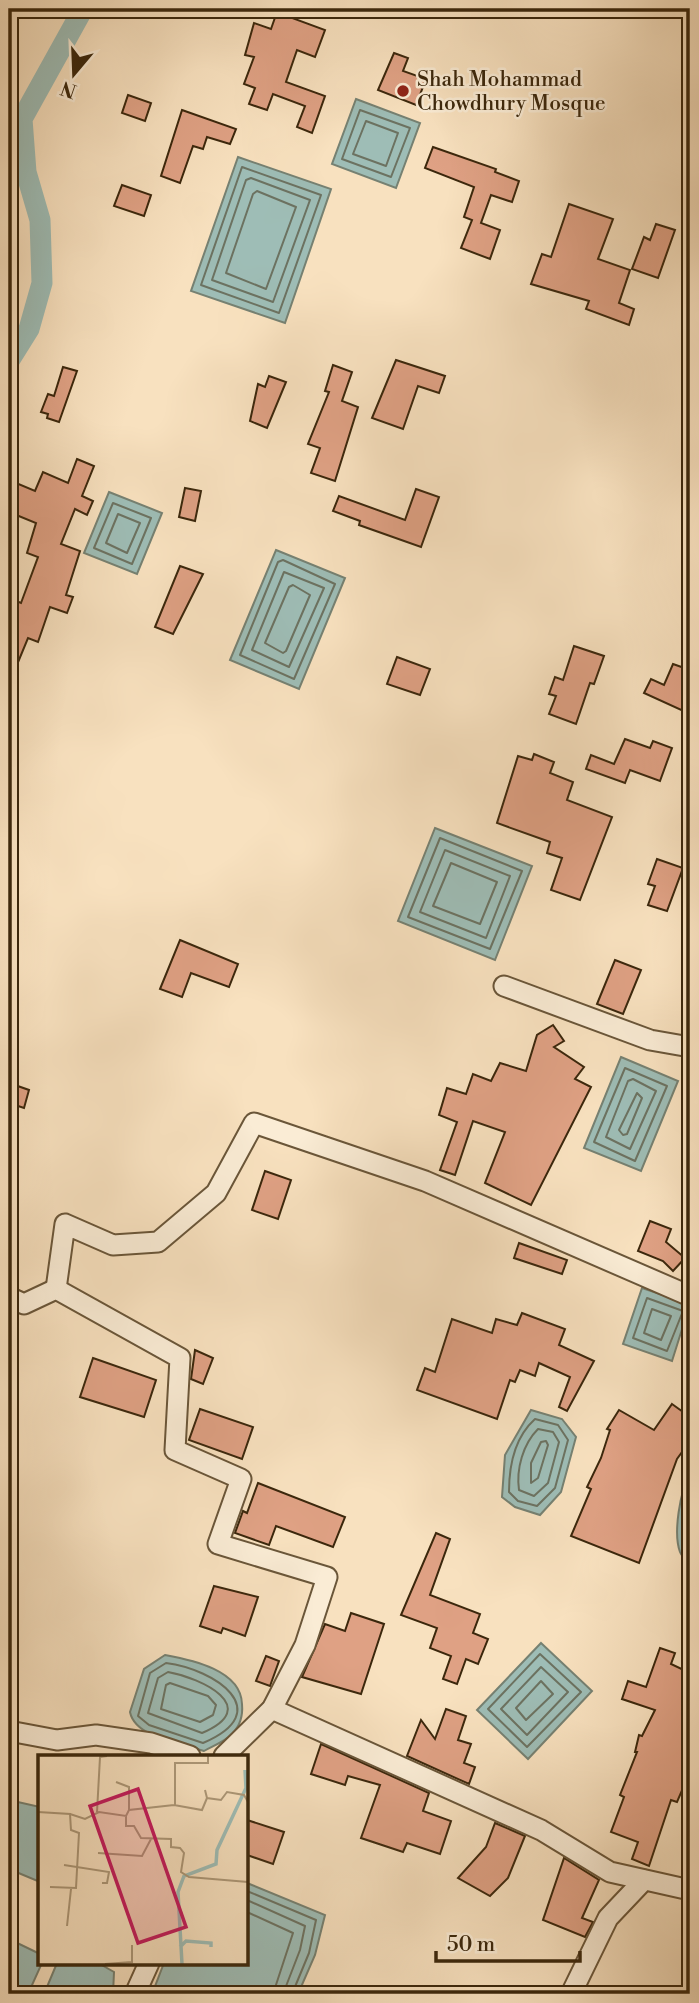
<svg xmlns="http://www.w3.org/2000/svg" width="699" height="2003" viewBox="0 0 699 2003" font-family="'Libre Bodoni',serif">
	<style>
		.water { fill: #9ebdb6; stroke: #768172; stroke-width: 2 }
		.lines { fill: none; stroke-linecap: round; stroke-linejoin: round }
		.shore { stroke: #6c7261; stroke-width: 2 }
		.canal { stroke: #9ebdb6; stroke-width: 21 }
		.building { fill: #dfa184; stroke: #3b270c; stroke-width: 2 }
		.street-casing { stroke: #6a5639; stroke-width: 23 }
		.street { stroke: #faecd5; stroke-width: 19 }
		.poi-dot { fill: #8f2418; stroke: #faecd5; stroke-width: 2.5 }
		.labels { text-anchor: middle; stroke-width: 5; stroke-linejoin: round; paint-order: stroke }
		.poi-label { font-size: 21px; fill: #3b270c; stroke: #faecd5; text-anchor: start }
		.inset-river { fill: none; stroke: #9ebdb6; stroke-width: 3.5 }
		.inset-road { fill: none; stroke: #ac9777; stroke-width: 2 }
		.view { fill: #c2185b; fill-opacity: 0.15; stroke: #c2185b; stroke-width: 3.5 }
		.inset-edge { fill: none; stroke: #3b270c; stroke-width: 3.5 }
	</style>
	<rect width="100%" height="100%" fill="#f8e1bf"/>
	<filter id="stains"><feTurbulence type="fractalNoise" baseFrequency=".00286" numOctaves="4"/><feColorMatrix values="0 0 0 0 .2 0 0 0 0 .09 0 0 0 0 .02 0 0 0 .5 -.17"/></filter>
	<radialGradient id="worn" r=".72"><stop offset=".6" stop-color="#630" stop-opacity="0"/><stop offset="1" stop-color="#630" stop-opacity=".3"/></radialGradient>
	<g class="water">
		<polygon points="356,99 420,123 396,188 332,164"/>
		<polygon points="238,157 331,189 285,323 191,291"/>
		<polygon points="109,492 162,513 137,574 84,553"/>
		<polygon points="276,550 345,578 299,689 230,660"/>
		<polygon points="435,828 532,866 495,960 398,921"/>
		<polygon points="621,1057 678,1081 641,1171 584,1148"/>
		<polygon points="642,1288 690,1304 672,1361 623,1344"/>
		<polygon points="531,1410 562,1419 576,1437 561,1492 540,1515 515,1507 502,1497 505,1455"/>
		<path d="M690 1474V1566C687 1562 682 1557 680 1552 673 1533 680 1491 690 1474Z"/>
		<polygon points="541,1643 592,1691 528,1759 477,1710"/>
		<path d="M165 1655C192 1660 241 1670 242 1704 243 1715 241 1725 232 1734 226 1741 213 1746 204 1751 183 1744 135 1738 130 1712L144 1669Z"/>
		<polygon points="9,1800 40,1807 40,1882 9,1869"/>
		<polygon points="247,1883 325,1915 315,1955 298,1994 157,1994 154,1989 164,1963 247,1963"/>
		<polygon points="9,1939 40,1954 42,1963 28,1994 9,1994"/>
		<polygon points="57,1963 98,1963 114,1972 113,1994 44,1994"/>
	</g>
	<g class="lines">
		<g class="shore">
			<polygon points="360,110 410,128 391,177 342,159"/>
			<polygon points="366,121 398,133 386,166 353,154"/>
			<polygon points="242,167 321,195 279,313 201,285"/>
			<polygon points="251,178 310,200 273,302 212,280 246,180"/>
			<polygon points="257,191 296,207 266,289 226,273 253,194"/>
			<polygon points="113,503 151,518 132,564 94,548"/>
			<polygon points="118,514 140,523 127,553 106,543"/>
			<polygon points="283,560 335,584 294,679 240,655 278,562"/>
			<polygon points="284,572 324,588 289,667 252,650"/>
			<polygon points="293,585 310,595 286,651 283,653 265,643 289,587"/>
			<polygon points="440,838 522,871 490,949 408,917"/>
			<polygon points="445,850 510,876 486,938 420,912"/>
			<polygon points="451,863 497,882 480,924 433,906"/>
			<polygon points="625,1068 667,1086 635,1161 594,1142"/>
			<polygon points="633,1079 656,1091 630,1149 606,1137 628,1081"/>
			<polygon points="637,1093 642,1098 627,1134 623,1135 619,1130"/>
			<polygon points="647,1298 683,1311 667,1351 633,1338"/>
			<polygon points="652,1309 671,1316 661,1340 644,1333"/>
			<path d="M535 1419 558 1425 568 1440 555 1488 537 1506 518 1501 509 1492C509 1466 515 1437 535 1419Z"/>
			<path d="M538 1429 553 1432 559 1442 548 1483 534 1496 519 1490C516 1469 523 1444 538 1429Z"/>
			<polygon points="546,1441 548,1445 538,1478 531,1483 531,1463 541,1442"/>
			<polygon points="540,1654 581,1692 527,1747 488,1709"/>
			<path d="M166 1663C214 1669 278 1711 203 1743L149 1725 138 1716 150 1673Z"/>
			<polygon points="541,1667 568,1692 527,1735 501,1709"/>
			<path d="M168 1672C201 1678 263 1707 202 1733L148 1713 158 1678Z"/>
			<polygon points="541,1681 553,1694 526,1720 516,1708"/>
			<polygon points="170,1683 208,1696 216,1705 213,1715 200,1722 161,1709 166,1685"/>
			<polyline points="247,1891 316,1920 309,1953 292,1994"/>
			<polyline points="247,1900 305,1926 300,1950 283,1994"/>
			<polyline points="247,1912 293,1933 273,1994"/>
		</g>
		<polyline class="canal" points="9,361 29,329 42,283 40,220 26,172 22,119 83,9"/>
	</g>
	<g class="building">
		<polygon points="278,9 295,9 292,18 325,30 315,57 297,50 286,82 325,96 312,133 297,127 305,106 273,94 267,110 249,104 255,88 244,84 254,57 245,55 254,23 271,29"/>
		<polygon points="394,53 408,58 403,71 426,79 416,105 378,90"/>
		<polygon points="128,95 151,103 145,121 122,113"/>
		<polygon points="182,110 236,129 230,144 207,137 203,149 193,146 180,183 161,176"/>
		<polygon points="433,147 496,169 495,172 519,181 512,202 491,195 481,223 500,230 490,259 461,248 472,220 464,217 474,187 425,168"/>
		<polygon points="122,185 151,195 144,216 114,206"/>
		<polygon points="569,204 613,219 598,259 630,270 619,303 634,309 629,325 586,309 589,301 531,284 542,254 551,257"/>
		<polygon points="656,224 675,230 658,278 632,269 644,237 650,240"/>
		<polygon points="396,360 445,376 439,393 418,386 403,429 372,418"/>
		<polygon points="333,365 352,372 342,401 358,407 335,481 311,473 320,448 308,444 329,392 325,391"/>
		<polygon points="63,367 77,371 59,422 47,418 48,414 41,412 48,394 54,396"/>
		<polygon points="269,376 286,382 267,428 250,421 258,384 265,387"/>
		<polygon points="77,459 94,466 82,496 93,501 87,515 75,509 61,544 80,551 66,595 73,597 67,613 50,607 38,642 28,638 9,684 9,598 21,603 38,557 27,553 36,523 9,512 9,480 35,491 43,472 68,483"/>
		<polygon points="185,488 201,491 195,521 179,517"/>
		<polygon points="416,489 439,497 421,547 359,525 360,521 333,511 339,496 405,520"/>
		<polygon points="180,566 203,574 173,634 155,627"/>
		<polygon points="574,646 604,656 594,684 590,683 576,724 549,714 556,696 549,694 555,677 563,680"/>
		<polygon points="397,657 430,669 420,695 387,684"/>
		<polygon points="673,664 690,670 690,714 644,693 651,679 664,685"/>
		<polygon points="625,739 650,748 653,741 672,748 660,781 630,770 625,783 586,769 591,755 614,764"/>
		<polygon points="534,754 554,762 550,773 573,782 567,800 612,817 580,900 551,890 562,858 547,853 550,842 497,823 518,756 532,760"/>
		<polygon points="657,859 683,868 667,911 648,905 655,886 648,884"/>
		<polygon points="180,940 238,964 229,987 191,973 182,997 160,989"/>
		<polygon points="615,960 641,970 623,1014 597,1004"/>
		<polygon points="553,1025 564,1041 554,1047 584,1067 575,1079 591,1087 531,1205 485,1183 505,1132 473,1121 455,1175 440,1170 457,1122 439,1115 447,1088 466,1094 473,1074 491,1081 500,1063 526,1071 537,1035"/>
		<polygon points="12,1084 29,1090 24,1108 9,1103"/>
		<polygon points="265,1171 291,1180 278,1219 252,1210"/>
		<polygon points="650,1221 671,1229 666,1242 685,1258 673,1271 663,1261 638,1251"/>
		<polygon points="519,1243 567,1260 562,1274 514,1258"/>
		<polygon points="522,1313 565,1329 559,1345 594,1361 567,1411 559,1407 570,1377 539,1363 535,1376 520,1370 515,1382 510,1380 497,1419 417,1390 425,1368 435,1372 452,1319 492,1333 496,1319 517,1325"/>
		<polygon points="195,1350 213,1358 203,1384 191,1379"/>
		<polygon points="93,1358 156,1380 144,1417 80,1397"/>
		<polygon points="672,1404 690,1417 690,1441 677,1459 639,1563 571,1536 591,1489 587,1487 601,1458 610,1430 607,1429 619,1410 654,1430"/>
		<polygon points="200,1409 253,1427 242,1459 189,1440"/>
		<polygon points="258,1483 345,1517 333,1547 276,1526 269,1545 235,1533 243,1511 247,1513"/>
		<polygon points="436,1533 450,1539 430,1595 480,1614 473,1633 488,1639 478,1664 466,1659 457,1684 443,1679 451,1656 430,1648 437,1628 401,1615"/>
		<polygon points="214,1586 258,1597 245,1636 223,1628 221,1633 200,1626"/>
		<polygon points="351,1613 384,1624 361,1694 302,1677 325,1624 345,1631"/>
		<polygon points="660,1648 675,1653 671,1664 690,1673 690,1783 686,1781 677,1802 671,1800 649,1866 632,1859 638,1842 611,1832 624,1797 620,1795 637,1752 635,1752 639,1735 642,1736 655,1710 622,1699 628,1681 646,1687"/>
		<polygon points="266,1656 279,1661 270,1686 256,1681"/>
		<polygon points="446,1709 466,1716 458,1740 471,1744 464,1763 475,1767 469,1784 407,1756 421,1720 435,1739"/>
		<polygon points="321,1744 429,1793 423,1811 451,1821 440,1854 407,1843 403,1852 361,1838 380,1785 348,1776 345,1785 311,1774"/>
		<polygon points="247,1820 284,1832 273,1864 247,1855"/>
		<polygon points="495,1823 525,1836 508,1878 490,1896 458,1878 486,1847"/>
		<polygon points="564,1858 599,1880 582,1918 593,1922 585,1937 543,1920"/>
	</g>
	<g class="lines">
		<defs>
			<g id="street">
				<polyline points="504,986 650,1040 690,1047"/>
				<polyline points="56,1289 65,1224 113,1245 158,1242 216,1193 254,1123 425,1181 690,1296"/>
				<polyline points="9,1297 24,1304 56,1289 180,1358 175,1450 241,1479 218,1544 327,1577 305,1645 272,1709 224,1756"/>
				<polyline points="272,1709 541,1830 610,1872 690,1890"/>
				<polyline points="9,1731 57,1740 96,1735 151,1743 190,1756"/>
				<polyline points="135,1994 149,1963"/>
				<polyline points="571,1994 608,1918 644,1880"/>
			</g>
		</defs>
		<use href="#street" class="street-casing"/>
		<use href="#street" class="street"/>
	</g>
	<circle class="poi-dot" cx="403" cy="91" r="7"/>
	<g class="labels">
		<g class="poi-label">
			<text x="417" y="86">Shah Mohammad<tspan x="417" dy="24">Chowdhury Mosque</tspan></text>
		</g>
	</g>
	<g transform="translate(38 1755)">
		<rect width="210" height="210" fill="#f8e1bf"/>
		<path class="inset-river" d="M142 192 148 186 173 188V192M144 209 140 137 146 121 178 109 179 95 208 33 207 15"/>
		<path class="inset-road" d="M78 27 91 32V55M167 35 169 43 183 45 189 37 206 40 210 47M137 50V8H170V1M0 57 32 59 33 75 41 78 38 133 12 132M59 57 62 2 69 1M32 59 47 64 61 57 88 61 91 55 136 50 164 55 169 43M88 61V71H96L103 83 133 84V92L142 93 146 98 143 117 151 122 210 127M60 98 104 101 113 84M26 110 71 117 69 128H64M29 171 33 134M67 209 94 207V190"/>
		<path class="view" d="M100 34 148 172 100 188 52 51Z"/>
		<rect width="210" height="210" class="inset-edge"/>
	</g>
	<rect width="699" height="2003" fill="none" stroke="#f8e1bf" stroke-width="35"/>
	<rect x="10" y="10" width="678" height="1982" fill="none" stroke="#3b270c" stroke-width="3.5"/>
	<rect x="18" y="18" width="664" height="1968" fill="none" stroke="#3b270c" stroke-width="2"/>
	<g transform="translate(74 74) rotate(199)" stroke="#faecd5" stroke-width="5" paint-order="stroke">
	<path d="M0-5L12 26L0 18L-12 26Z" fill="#3b270c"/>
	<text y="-10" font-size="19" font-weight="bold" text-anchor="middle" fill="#3b270c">N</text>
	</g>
	<path d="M436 1951v10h144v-10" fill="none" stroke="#3b270c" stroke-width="3.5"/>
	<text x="447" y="1951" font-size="21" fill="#3b270c" stroke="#faecd5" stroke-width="5" paint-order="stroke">50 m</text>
	<rect width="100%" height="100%" filter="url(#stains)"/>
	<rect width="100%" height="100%" fill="url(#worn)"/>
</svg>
